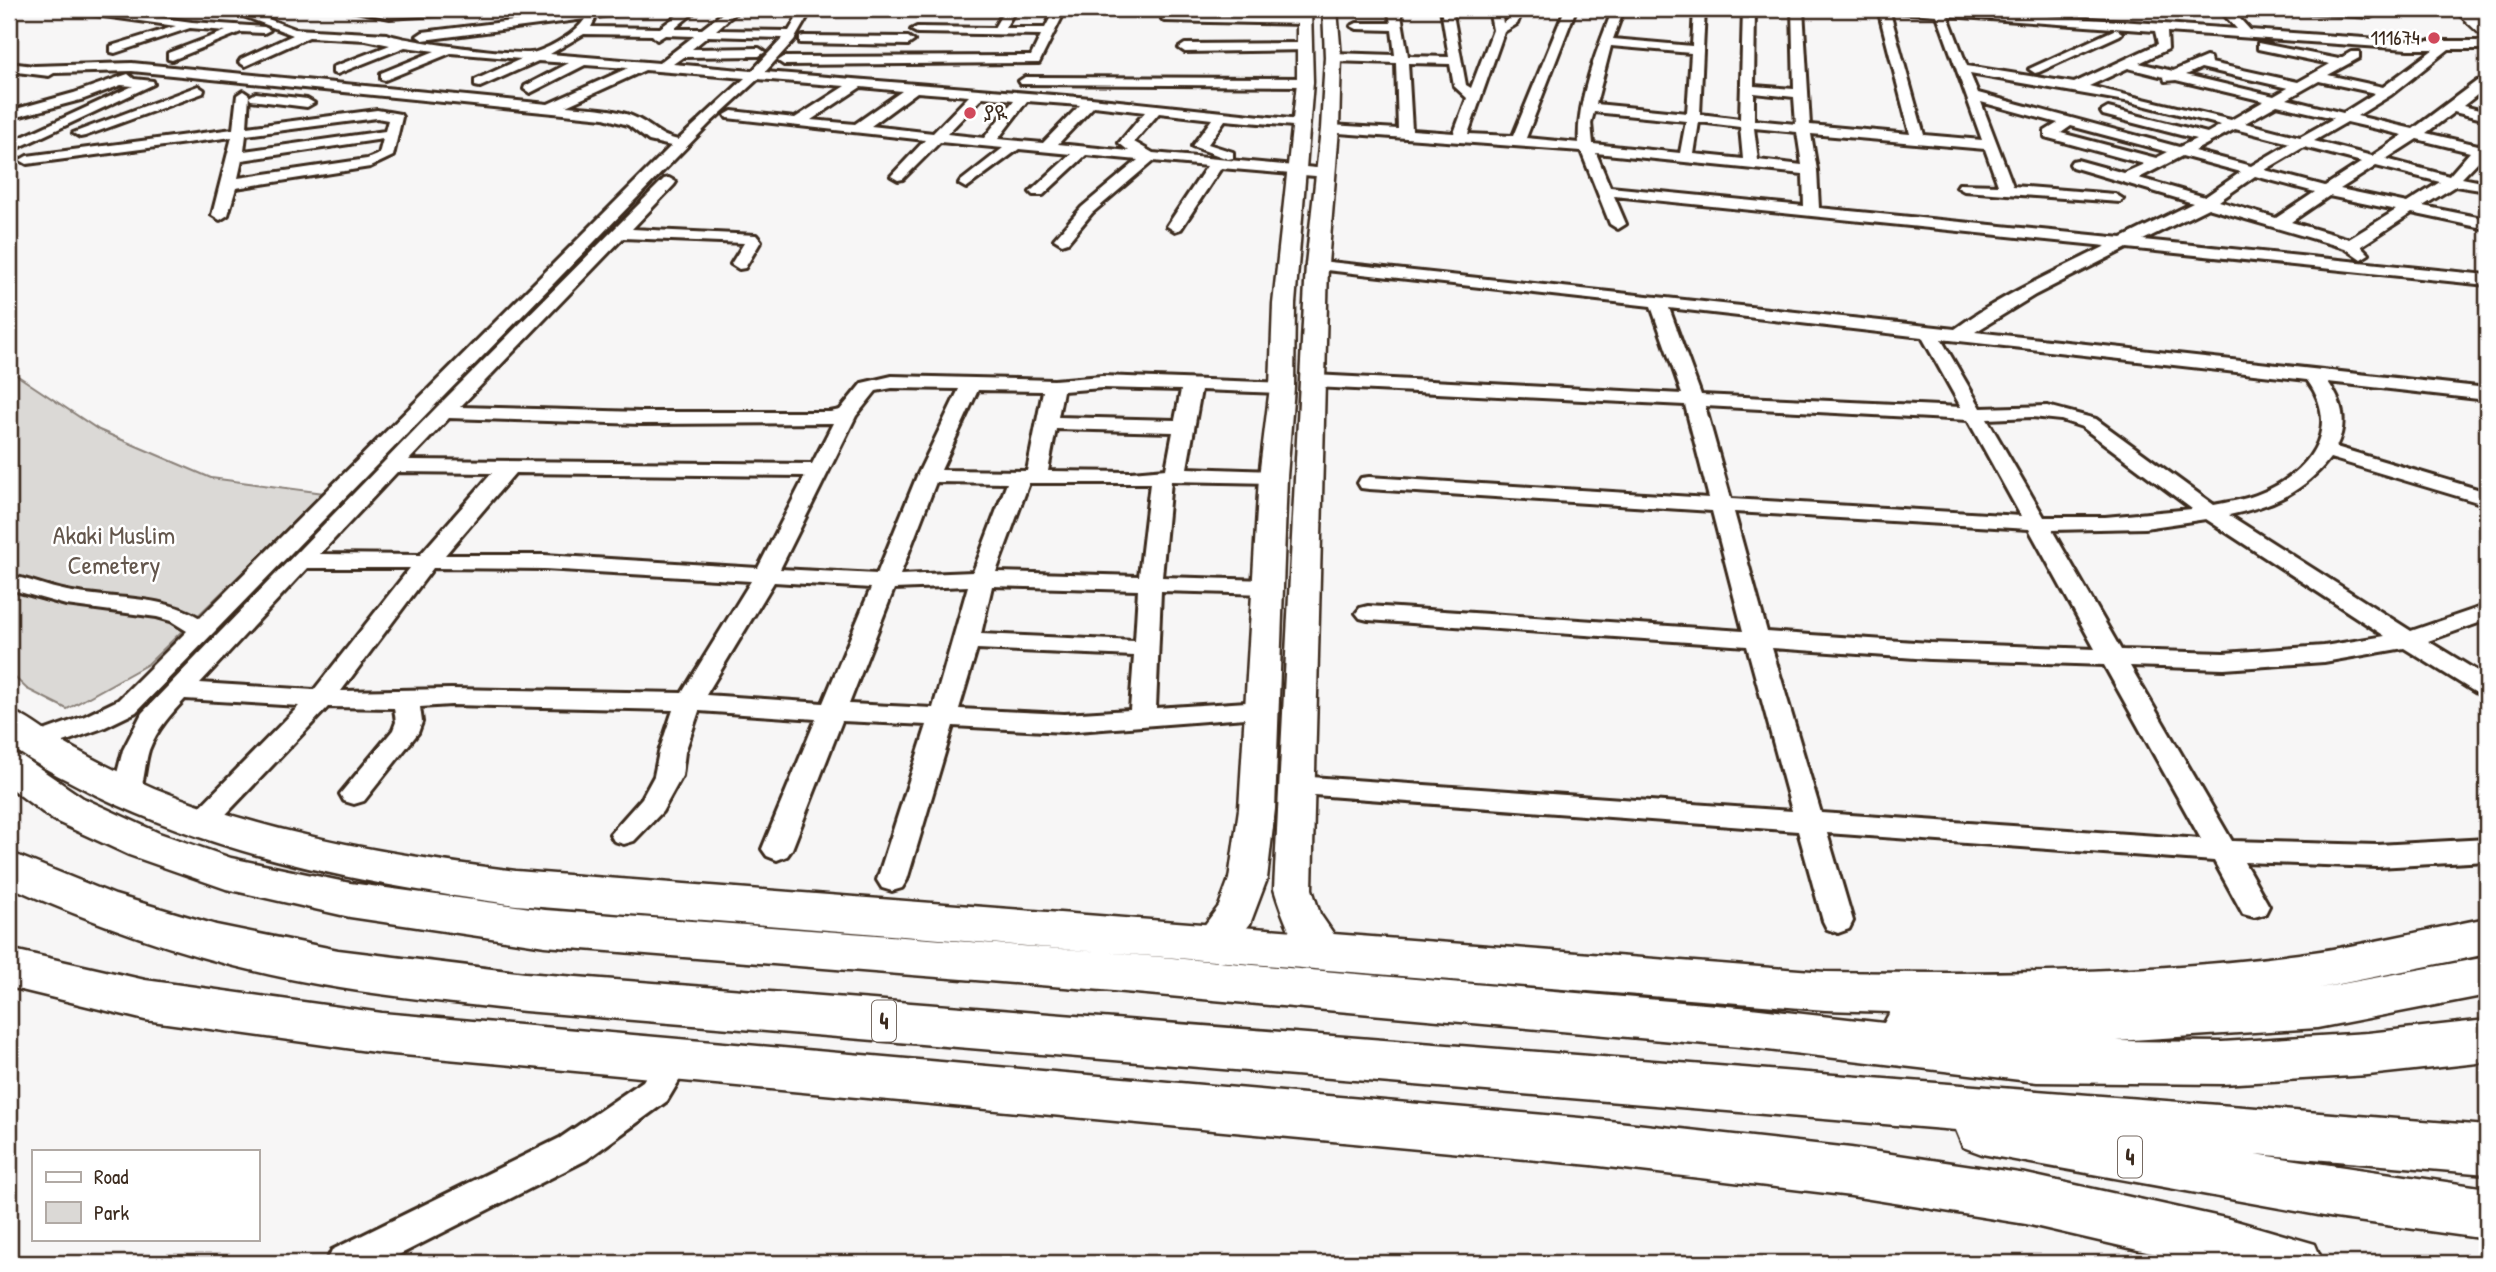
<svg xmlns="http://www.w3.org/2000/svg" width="2496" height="1272" viewBox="0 0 2496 1272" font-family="'Patrick Hand','Noto Sans Ethiopic',sans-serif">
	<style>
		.green { fill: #dbd9d6; stroke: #8b827a; stroke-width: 2 }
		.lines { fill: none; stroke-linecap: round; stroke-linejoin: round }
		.minor-casing { stroke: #3b2a1e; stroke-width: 6 }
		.major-casing { stroke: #3b2a1e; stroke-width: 5 }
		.highway-casing { stroke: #3b2a1e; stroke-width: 5 }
		.minor { fill: #fff; fill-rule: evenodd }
		.major { fill: #fff; fill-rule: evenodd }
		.highway { fill: #fff; fill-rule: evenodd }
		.poi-dot { fill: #d1495b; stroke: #fff; stroke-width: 2.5 }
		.labels { text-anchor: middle; stroke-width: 5; stroke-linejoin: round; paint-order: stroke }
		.far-poi-label { font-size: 21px; fill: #3b2a1e; stroke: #fff; text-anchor: end }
		.shield { fill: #fff; stroke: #766a62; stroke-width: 2 }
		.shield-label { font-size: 24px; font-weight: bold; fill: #3b2a1e }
		.park-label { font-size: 26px; fill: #63564c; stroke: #fff }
	</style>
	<rect width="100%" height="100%" fill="#f7f6f6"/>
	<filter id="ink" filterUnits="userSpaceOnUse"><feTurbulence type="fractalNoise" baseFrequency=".0143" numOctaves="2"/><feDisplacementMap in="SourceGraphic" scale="14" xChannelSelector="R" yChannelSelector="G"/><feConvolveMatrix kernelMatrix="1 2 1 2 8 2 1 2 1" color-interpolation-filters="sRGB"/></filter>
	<g filter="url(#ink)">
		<polygon class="green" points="9,370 99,430 211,478 324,493 148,664 67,709 27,689 9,672"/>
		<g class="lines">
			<defs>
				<g id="minor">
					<polygon points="70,9 98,9 192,22 264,27 270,30 264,33 241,32 172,60 168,59 168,53 226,31 190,28 115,53 111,52 111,46 176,26 75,12"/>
					<path d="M225 9H241L295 29 387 34C403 41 521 57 536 52 552 47 576 33 585 19L423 40 417 36 423 32 610 9H640L634 12 596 17 591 27 660 28 686 9H698L674 29H702L728 9H740L716 30 789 31 802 9H812L794 40 765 72 1091 98 1299 120 1306 124 1304 127 1225 120 1208 144 1233 152V158L1228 159 1192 146 1212 119 1159 113 1134 142 1153 153 1327 169 1334 173 1327 177 1221 168 1181 229 1175 231 1167 226 1207 166 1153 161 1092 213 1068 242 1062 244 1054 239 1082 207 1138 160 1086 155 1043 195H1033L1030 192 1033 189 1071 154 1019 149 966 188 959 184 961 181 1003 148 940 142 903 179 898 180 891 176 925 140 727 118 725 115 732 111 795 118 845 86 758 79 710 123 136 712 103 728 33 753 24 750 20 744 24 738 85 716 118 700 187 631 171 621 157 617 66 605 9 589V575C28 579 47 587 67 591 111 600 161 594 200 618L671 146 649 141 628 125 604 118 132 71 54 73 49 76 9 71V63L34 66 132 63 548 104 628 68 585 65 530 93 524 89 525 86 569 63 538 61 480 87 475 86V80L521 59 451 53 385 80 381 79V73L435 51 405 47 337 74 333 73V67L390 45 366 40 309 37 245 66 239 62 241 59 293 35ZM584 34 652 35 657 40 665 35 694 36 659 63 550 54ZM708 36 783 38 752 71 673 64 683 57 759 56 765 52 759 48 692 49ZM645 70 745 78 678 140C657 135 655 128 638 119 617 108 589 108 566 106ZM861 87 902 91 855 124 811 120ZM917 92 969 96 933 133 871 126ZM983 97 1014 100 984 138 947 134ZM1027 101 1080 105 1043 143 998 139ZM1094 106 1145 112 1119 143 1129 151 1058 144Z"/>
					<polygon points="346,9 390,12 488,9 482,12 390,18"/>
					<polygon points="1005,9 1016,9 1005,28 1045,28 1055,9 1066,9 1039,63 784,65 778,61 784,57 1031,56 1041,35 917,33 911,30 917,27 994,28"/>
					<path d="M1388 9H1400L1408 56 1449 57 1441 9H1452L1466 85 1471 88 1493 30 1489 9H1500L1503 23 1508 20 1513 9H1523L1517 24 1504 32 1468 134 1513 136 1565 9H1576L1526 138 1579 143C1576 102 1598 47 1613 9H1624L1613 39 1692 46 1694 9H1705L1700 114 1740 119 1743 9H1755L1754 86 1794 89 1792 9H1803L1810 125 1910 134 1878 9H1889L1924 135 1982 140 1937 15 1896 12 1891 9H1945L2237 29 2219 9H2231L2250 30 2408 41H2487V49H2449L2391 95 2357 116 2413 129 2477 81 2487 79V87L2463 106 2487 112V120L2454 112 2426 133 2478 145 2487 141V152L2462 178 2487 183V191L2455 186 2423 206 2487 219V229L2412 213 2361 246 2369 254 2361 259 2345 248 2208 208 2143 240 2487 275V285L2127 248 2035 295 1975 332 2487 388V400L2328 382C2343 403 2348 423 2336 447L2487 492V505L2330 458C2303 493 2271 506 2229 515L2411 631 2487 605V620L2428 641 2487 677V696L2478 694 2404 648 2324 662 2224 669 2130 666 2232 841 2377 845 2487 839V861L2377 867 2244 862 2269 906 2265 914 2254 917 2243 914 2214 861 1827 833 1853 921 1849 929 1838 933 1827 929 1823 921 1798 831 1287 793 1283 786 1287 779 1297 776 1792 811 1747 646 1368 620 1360 618 1356 613 1360 608 1368 606 1743 631 1712 511 1369 489 1361 488 1358 483 1361 478 1369 477 1709 498 1685 405 1314 387 1304 381 1314 375 1682 394 1651 306 1317 269 1309 264 1311 260 1955 329C2001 295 2055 272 2106 246L1614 196 1626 224 1618 229 1610 224 1581 151 1325 132 1323 129 1330 125 1398 129 1396 63 1333 61 1327 57 1333 53 1395 55 1392 30 1357 29 1351 26 1357 23H1391ZM1948 16 2155 31 2158 44 2074 83 1967 66ZM2167 32 2408 49H2434L2383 87 2328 75 2359 58V52H2351L2339 59 2258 43V49L2330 64 2298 82 2211 63 2210 58 2206 57 2173 71 2139 63 2168 49ZM1611 46 1691 53 1687 113 1596 104ZM1408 63 1450 64 1454 86 1467 98 1454 133 1412 130ZM2128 68 2164 77 2165 81 2176 80 2264 101 2231 120 2089 86ZM2201 68 2288 88 2274 96 2186 75ZM1970 74 2131 102 2221 125 2207 133 2108 108 2101 112 2103 115 2196 139 2179 147 1978 93ZM2319 81 2375 93 2343 113 2287 99ZM1754 93 1794 97 1796 124 1754 120ZM1981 102 2058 123 2045 131V137L2144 164 2124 173 2077 160 2072 161 2070 164 2072 167 2193 203 2122 238 1819 208 1817 170 1811 134 1985 149 1998 185 1959 184 1957 187 1964 191 2120 202 2123 199 2115 194 2013 186ZM2277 105 2334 118 2300 137 2245 123ZM1594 112 1686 121 1680 153 1593 144 1591 123ZM1699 122 1740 127 1743 159 1694 154ZM2347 122 2403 135 2372 156 2314 141ZM2071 126 2168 152 2156 158 2061 133ZM1754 128 1797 132 1802 165 1758 160ZM2235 129 2290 143 2251 166 2194 151ZM2417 139 2470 152 2449 176 2386 159ZM2304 147 2362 162 2325 186 2265 170ZM1596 153 1803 174 1804 206 1610 187ZM2182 156 2241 172 2205 197 2139 178ZM2376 166 2440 182 2407 203 2340 189ZM2255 176 2315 192 2276 218 2219 201ZM2329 196 2396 210 2349 239 2291 222ZM1669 308 1922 337 1961 407 1701 395ZM1941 339 2307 380C2344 430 2307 476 2256 495 2243 500 2228 502 2214 505L2096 419 2047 406 1981 408ZM1705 406 1968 420 2021 516 1731 499ZM2032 417 2061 420 2082 427 2192 509 2105 517H2044L1987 419ZM1734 512 2029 529 2095 649 1930 643 1767 632ZM2206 519 2385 636 2324 646 2224 653 2121 650 2052 530 2145 528ZM1772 648 1930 659 2104 665 2201 839 1821 813Z"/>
					<path d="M2295 9C2314 8 2362 4 2376 14L2370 17 2301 12Z"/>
					<polygon points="1168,16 1304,18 1310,21 1304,24 1164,21 1162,19"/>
					<polygon points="2116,29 2122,33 2120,35 2039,72 2035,73 2029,69"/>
					<polygon points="804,36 908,37 914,41 908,45 800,43 800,37"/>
					<polygon points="1304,43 1310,47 1308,50 1185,52 1179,48 1185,44"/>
					<polygon points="128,74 134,79 153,81 154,84 9,152 9,143 133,86 121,85 84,99 9,119 9,111 74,93"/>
					<polygon points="1025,77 1305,78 1311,82 1305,86 1021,84 1019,81"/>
					<polygon points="198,86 204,90 203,93 85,136 80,137 73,133"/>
					<path d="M243 91 249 95 247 127 377 110 400 114 402 117 393 156 370 167 236 188 228 215 220 220 212 215 232 137 27 164 20 160 27 156 233 129 237 95ZM377 118 388 120 385 131 244 151 246 135ZM383 139 379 154 367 159 238 178 242 160Z"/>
					<polygon points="256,93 307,99 314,103 307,107 251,100 249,97"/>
					<path d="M669 178 676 182 674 185 632 229 756 235 761 241 745 268 739 269 731 264 744 243 623 238 460 407 641 412H830L840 410 862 383 892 376 1054 380 1102 376 1289 383 1292 387 1282 393 1201 390 1187 468 1273 471 1280 473 1284 477 1280 481 1273 483 1171 481 1162 577 1268 580 1276 582 1280 587 1276 592 1268 594 1161 591 1156 708 1262 701 1271 704 1275 710 1271 716 1064 732 953 726 907 880 902 888 892 891 882 888 877 880 927 725 842 721 792 849 787 856 777 860 767 856 762 849 816 719 699 711 685 752 682 776 662 812 634 841 624 844 614 841 610 834 642 798 654 776 659 752 673 710 451 705 420 707 422 722 418 733 364 801 354 804 344 801 340 794 393 730 396 722 394 708 328 707 211 830 201 833 191 830 187 823 191 816 299 706 185 699C170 715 157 729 149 750 144 766 145 785 136 800L126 803 116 800 112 793 123 750 142 713 436 408 664 179ZM892 388 959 389 917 476 877 574 780 569 856 416 876 391ZM1102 388 1181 390 1175 420 1058 417 1063 391ZM978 390 1043 391 1027 471 941 470ZM449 418 641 424 833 423 812 464 409 460ZM1056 429 1173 432 1166 469 1131 472 1048 471ZM397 472 492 473 420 555 320 554ZM515 473 805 476 758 568 544 555H445ZM936 482 1007 483 973 572 900 575ZM1029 483H1150L1139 576 996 572ZM307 568H410L314 690 200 683ZM433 568 544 569 751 581 682 693 451 689 341 691ZM774 582 871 588 823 703 706 695ZM968 586 933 708 849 704 894 589ZM992 586 1138 590 1135 641 981 634ZM977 649 1134 656 1130 710 1064 714 959 709Z"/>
					<polygon points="675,1045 687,1049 692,1059 667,1101 586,1160 383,1263 326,1263 332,1250 560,1138 643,1081 663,1049"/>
				</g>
				<g id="major">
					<polygon points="1297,9 1311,9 1313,82 1295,304 1294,387 1287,477 1275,809 1267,879 1250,924 1225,954 1211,959 1197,954 1191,943 1219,906 1229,879 1239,809 1259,477 1270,387 1273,304 1297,82"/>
					<path d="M1323 9H1337L1341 57 1339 129 1328 264 1312 889 1320 914 1346 952 1340 963C1331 966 1322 969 1313 964 1295 952 1280 909 1274 889L1306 264 1321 129 1325 57Z"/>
				</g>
				<g id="highway">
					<polygon points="2453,9 2471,9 2487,22 2487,36 2481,35"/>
					<path d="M9 711C28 716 42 730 59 740 89 758 122 774 154 788 270 835 392 855 516 871L1825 972C1982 974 2142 975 2299 954 2362 946 2425 930 2487 918V954L2320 988 2487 957V995L2317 1028 2117 1041 2222 1042 2368 1033 2487 1020V1062L2368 1075 2222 1084 2037 1082 1751 1048 1102 990 545 946 350 917 226 889 129 855 53 820 9 787V753L23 757 83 798 159 833 231 858 350 883 545 910 1102 952 1751 1008 1884 1023 1890 1012 1825 1010 516 905C372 885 228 859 96 795 67 780 35 765 9 745Z"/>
					<path d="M9 852 115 895 216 925 338 950 525 973 2487 1126V1174L2255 1154 2487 1188V1239L2335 1218 1982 1154 1963 1147 1956 1130 525 1011C463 1004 401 998 340 988 225 970 114 933 9 886Z"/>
					<polygon points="9,949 145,980 382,1013 1591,1119 1851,1148 2026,1174 2229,1219 2315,1244 2323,1263 2194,1263 2026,1224 1851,1196 1591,1165 382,1053 145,1020 9,987"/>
				</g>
			</defs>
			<use href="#minor" class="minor-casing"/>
			<use href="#major" class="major-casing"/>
			<use href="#highway" class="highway-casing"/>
			<use href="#minor" class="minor"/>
			<use href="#major" class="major"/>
			<use href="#highway" class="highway"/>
		</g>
	</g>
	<g class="poi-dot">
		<circle cx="2434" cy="38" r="7"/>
		<circle cx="970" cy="113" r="7"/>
	</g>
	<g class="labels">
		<g class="far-poi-label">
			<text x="2420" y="45">111674</text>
			<text x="984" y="120" text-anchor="start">ያዪ</text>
		</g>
		<g class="shield">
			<rect x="872" y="1000.5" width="24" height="41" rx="5"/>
			<rect x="2118" y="1136.5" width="24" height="41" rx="5"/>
		</g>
		<g class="shield-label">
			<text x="884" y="1029">4</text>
			<text x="2130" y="1165">4</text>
		</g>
		<g class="park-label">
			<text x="114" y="544">Akaki Muslim<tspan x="114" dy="30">Cemetery</tspan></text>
		</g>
	</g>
	<rect width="2496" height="1272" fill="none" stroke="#fff" stroke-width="35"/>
	<rect x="18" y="18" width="2461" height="1237" fill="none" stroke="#3b2a1e" stroke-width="2.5" filter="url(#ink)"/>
	<rect x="32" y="1150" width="228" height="91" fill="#ffffff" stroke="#b1aaa5" stroke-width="2"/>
	<rect x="46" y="1172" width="35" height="10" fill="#ffffff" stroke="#b1aaa5" stroke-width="2"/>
	<text x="94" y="1184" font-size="21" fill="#3b2a1e">Road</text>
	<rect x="46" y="1202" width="35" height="21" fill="#dbd9d6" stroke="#b1aaa5" stroke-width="2"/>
	<text x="94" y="1220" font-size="21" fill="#3b2a1e">Park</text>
</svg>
